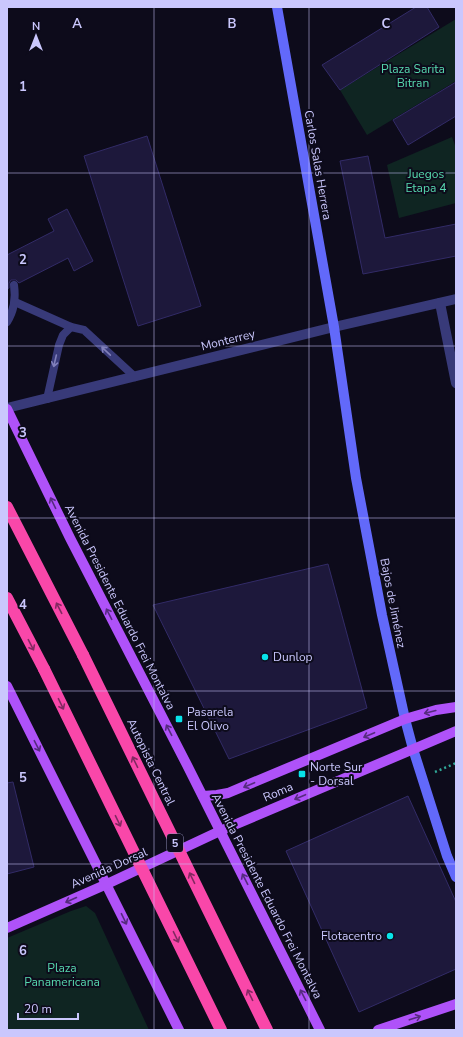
<svg xmlns="http://www.w3.org/2000/svg" width="463" height="1037" viewBox="0 0 463 1037" font-family="'Nunito Sans',sans-serif">
	<style>
		.green { fill: #0f2522 }
		.building { fill: #1d183b; stroke: #322b67 }
		.lines { fill: none; stroke-linecap: round; stroke-linejoin: round }
		.path { stroke: #30a898; stroke-width: 2.5; stroke-dasharray: 2 3; stroke-linecap: butt }
		.lane { stroke: #383a79; stroke-width: 8 }
		.street { stroke: #383a79; stroke-width: 10 }
		.secondary { stroke: #6269fa; stroke-width: 10 }
		.primary { stroke: #af52f9; stroke-width: 10 }
		.highway { stroke: #f947a9; stroke-width: 12 }
		.highway-bridge { stroke: #f947a9; stroke-width: 12 }
		.oneway { stroke: #8180bb }
		.oneway2 { stroke: #562b7f }
		.oneway3 { stroke: #832962 }
		.grid { fill: none; stroke: #cac7fd; stroke-width: 1; stroke-opacity: 0.55 }
		.poi-dot { fill: #08e3e9; stroke: #0d0b1b; stroke-width: 1.5 }
		.labels { text-anchor: middle; stroke-width: 4; stroke-linejoin: round; paint-order: stroke }
		.shield { fill: #0d0b1b; stroke: #918fb9; stroke-width: 1 }
		.shield-label { font-size: 11px; font-weight: bold; fill: #cac7fd }
		.park-label { font-size: 12px; fill: #57d9af; stroke: #0d0b1b }
		.street-label { font-size: 12px; fill: #cac7fd; stroke: #0d0b1b }
		.poi-label { font-size: 12px; fill: #cac7fd; stroke: #0d0b1b; text-anchor: start }
		.grid-label { font-size: 13px; text-anchor: middle; font-weight: bold; fill: #cac7fd; stroke: #0d0b1b; stroke-width: 4; stroke-linejoin: round; paint-order: stroke }
	</style>
	<rect width="100%" height="100%" fill="#0d0b1b"/>
	<g class="green">
		<polygon points="456,19 456,81 367,135 340,90"/>
		<polygon points="452,137 456,148 456,203 399,218 387,165"/>
		<polygon points="86,906 95,913 149,1030 7,1030 7,938 71,911"/>
	</g>
	<g class="building">
		<polygon points="416,7 427,7 439,27 340,90 322,65"/>
		<polygon points="456,82 456,116 408,145 393,120"/>
		<polygon points="147,136 201,306 138,326 84,156"/>
		<polygon points="368,156 385,238 456,224 456,256 363,274 340,161"/>
		<polygon points="67,209 93,261 74,271 68,258 19,283 16,280 11,280 9,283 9,288 7,289 7,255 54,231 48,219"/>
		<polygon points="328,564 367,708 229,759 153,605"/>
		<polygon points="13,782 34,867 7,874 7,783"/>
		<polygon points="408,796 456,902 456,969 359,1012 286,851"/>
	</g>
	<g class="lines">
		<polyline class="path" points="435,772 456,763"/>
		<g class="lane">
			<polyline points="15,302 71,327 84,330 135,377"/>
			<path d="M7 322C14 311 16 299 14 285"/>
			<polyline points="47,399 59,345 63,335 71,327"/>
		</g>
		<g class="street">
			<polyline points="440,303 456,383"/>
			<polyline points="7,408 334,327 456,299"/>
		</g>
		<polyline class="secondary" points="277,7 334,327 356,478 382,615 405,719 413,749 447,856 456,877"/>
		<g class="primary">
			<polyline points="7,409 70,538 187,765 320,1030"/>
			<polyline points="7,686 179,1030"/>
			<polyline points="203,796 217,795 228,793 405,719 436,710 456,707"/>
			<polyline points="7,928 107,884 220,831 456,731"/>
			<polyline points="378,1030 456,1004"/>
		</g>
		<g class="highway">
			<polyline points="7,507 83,655"/>
			<polyline points="7,598 44,669"/>
		</g>
		<g class="highway-bridge">
			<polyline points="83,655 267,1030"/>
			<polyline points="44,669 221,1030"/>
		</g>
	</g>
	<defs><path id="oneway-shaft" d="M-6 0H5M1.5-3L5.5 0L1.5 3" fill="none" stroke-width="1.6" stroke-linecap="round" stroke-linejoin="round"/></defs>
	<g class="oneway">
		<use href="#oneway-shaft" transform="translate(106 351) rotate(-137)"/>
		<use href="#oneway-shaft" transform="translate(55 361) rotate(103)"/>
	</g>
	<g class="oneway2">
		<use href="#oneway-shaft" transform="translate(53 503) rotate(-116)"/>
		<use href="#oneway-shaft" transform="translate(109 614) rotate(-117)"/>
		<use href="#oneway-shaft" transform="translate(430 712) rotate(166)"/>
		<use href="#oneway-shaft" transform="translate(169 730) rotate(-117)"/>
		<use href="#oneway-shaft" transform="translate(369 735) rotate(157)"/>
		<use href="#oneway-shaft" transform="translate(37 746) rotate(63)"/>
		<use href="#oneway-shaft" transform="translate(249 785) rotate(157)"/>
		<use href="#oneway-shaft" transform="translate(300 797) rotate(157)"/>
		<use href="#oneway-shaft" transform="translate(245 879) rotate(-117)"/>
		<use href="#oneway-shaft" transform="translate(71 900) rotate(156)"/>
		<use href="#oneway-shaft" transform="translate(124 919) rotate(64)"/>
		<use href="#oneway-shaft" transform="translate(303 995) rotate(-117)"/>
		<use href="#oneway-shaft" transform="translate(415 1018) rotate(-18)"/>
	</g>
	<g class="oneway3">
		<use href="#oneway-shaft" transform="translate(59 608) rotate(-117)"/>
		<use href="#oneway-shaft" transform="translate(31 645) rotate(63)"/>
		<use href="#oneway-shaft" transform="translate(61 704) rotate(64)"/>
		<use href="#oneway-shaft" transform="translate(135 762) rotate(-116)"/>
		<use href="#oneway-shaft" transform="translate(118 821) rotate(64)"/>
		<use href="#oneway-shaft" transform="translate(192 878) rotate(-116)"/>
		<use href="#oneway-shaft" transform="translate(176 937) rotate(64)"/>
		<use href="#oneway-shaft" transform="translate(250 995) rotate(-116)"/>
	</g>
	<path class="grid" d="M154 7V1030M309 7V1030M7 173H456M7 346H456M7 518H456M7 691H456M7 864H456"/>
	<g class="poi-dot">
		<circle cx="265" cy="657" r="4"/>
		<rect x="175" y="715" width="8" height="8" rx="2"/>
		<rect x="298" y="770" width="8" height="8" rx="2"/>
		<circle cx="390" cy="936" r="4"/>
	</g>
	<g class="labels">
		<rect class="shield" x="167" y="834" width="16" height="18" rx="3"/>
		<g class="shield-label">
			<text x="175" y="847">5</text>
		</g>
		<g class="park-label">
			<text x="413" y="73">Plaza Sarita<tspan x="413" dy="14">Bitran</tspan></text>
			<text x="426" y="178">Juegos<tspan x="426" dy="14">Etapa 4</tspan></text>
			<text x="62" y="972">Plaza<tspan x="62" dy="14">Panamericana</tspan></text>
		</g>
		<g class="street-label">
			<text transform="translate(318 165) rotate(80)" y="4">Carlos Salas Herrera</text>
			<text transform="translate(228 340) rotate(-14)" y="4">Monterrey</text>
			<text transform="translate(393 603) rotate(79)" y="4">Bajos de Jiménez</text>
			<text transform="translate(120 607) rotate(63)" y="4">Avenida Presidente Eduardo Frei Montalva</text>
			<text transform="translate(151 762) rotate(64)" y="4">Autopista Central</text>
			<text transform="translate(278 792) rotate(-23)" y="4">Roma</text>
			<text transform="translate(109 868) rotate(-24)" y="4">Avenida Dorsal</text>
			<text transform="translate(267 896) rotate(63)" y="4">Avenida Presidente Eduardo Frei Montalva</text>
		</g>
		<g class="poi-label">
			<text x="273" y="661">Dunlop</text>
			<text x="187" y="716">Pasarela<tspan x="187" dy="14">El Olivo</tspan></text>
			<text x="310" y="771">Norte Sur<tspan x="310" dy="14">- Dorsal</tspan></text>
			<text x="382" y="940" text-anchor="end">Flotacentro</text>
		</g>
	</g>
	<g class="grid-label">
		<text x="77" y="28">A</text>
		<text x="232" y="28">B</text>
		<text x="386" y="28">C</text>
		<text x="23" y="91">1</text>
		<text x="23" y="264">2</text>
		<text x="23" y="437">3</text>
		<text x="23" y="609">4</text>
		<text x="23" y="782">5</text>
		<text x="23" y="955">6</text>
	</g>
	<rect width="463" height="1037" fill="none" stroke="#cac7fd" stroke-width="16"/>
	<g transform="translate(36 36)" stroke="#0d0b1b" stroke-width="3" paint-order="stroke">
	<path d="M0-3L7 15L0 10L-7 15Z" fill="#cac7fd"/>
	<text y="-6" font-size="11" font-weight="bold" text-anchor="middle" fill="#cac7fd">N</text>
	</g>
	<path d="M18 1013v6h60v-6" fill="none" stroke="#cac7fd" stroke-width="2"/>
	<text x="24" y="1013" font-size="12" fill="#cac7fd" stroke="#0d0b1b" stroke-width="3" paint-order="stroke">20 m</text>
</svg>
